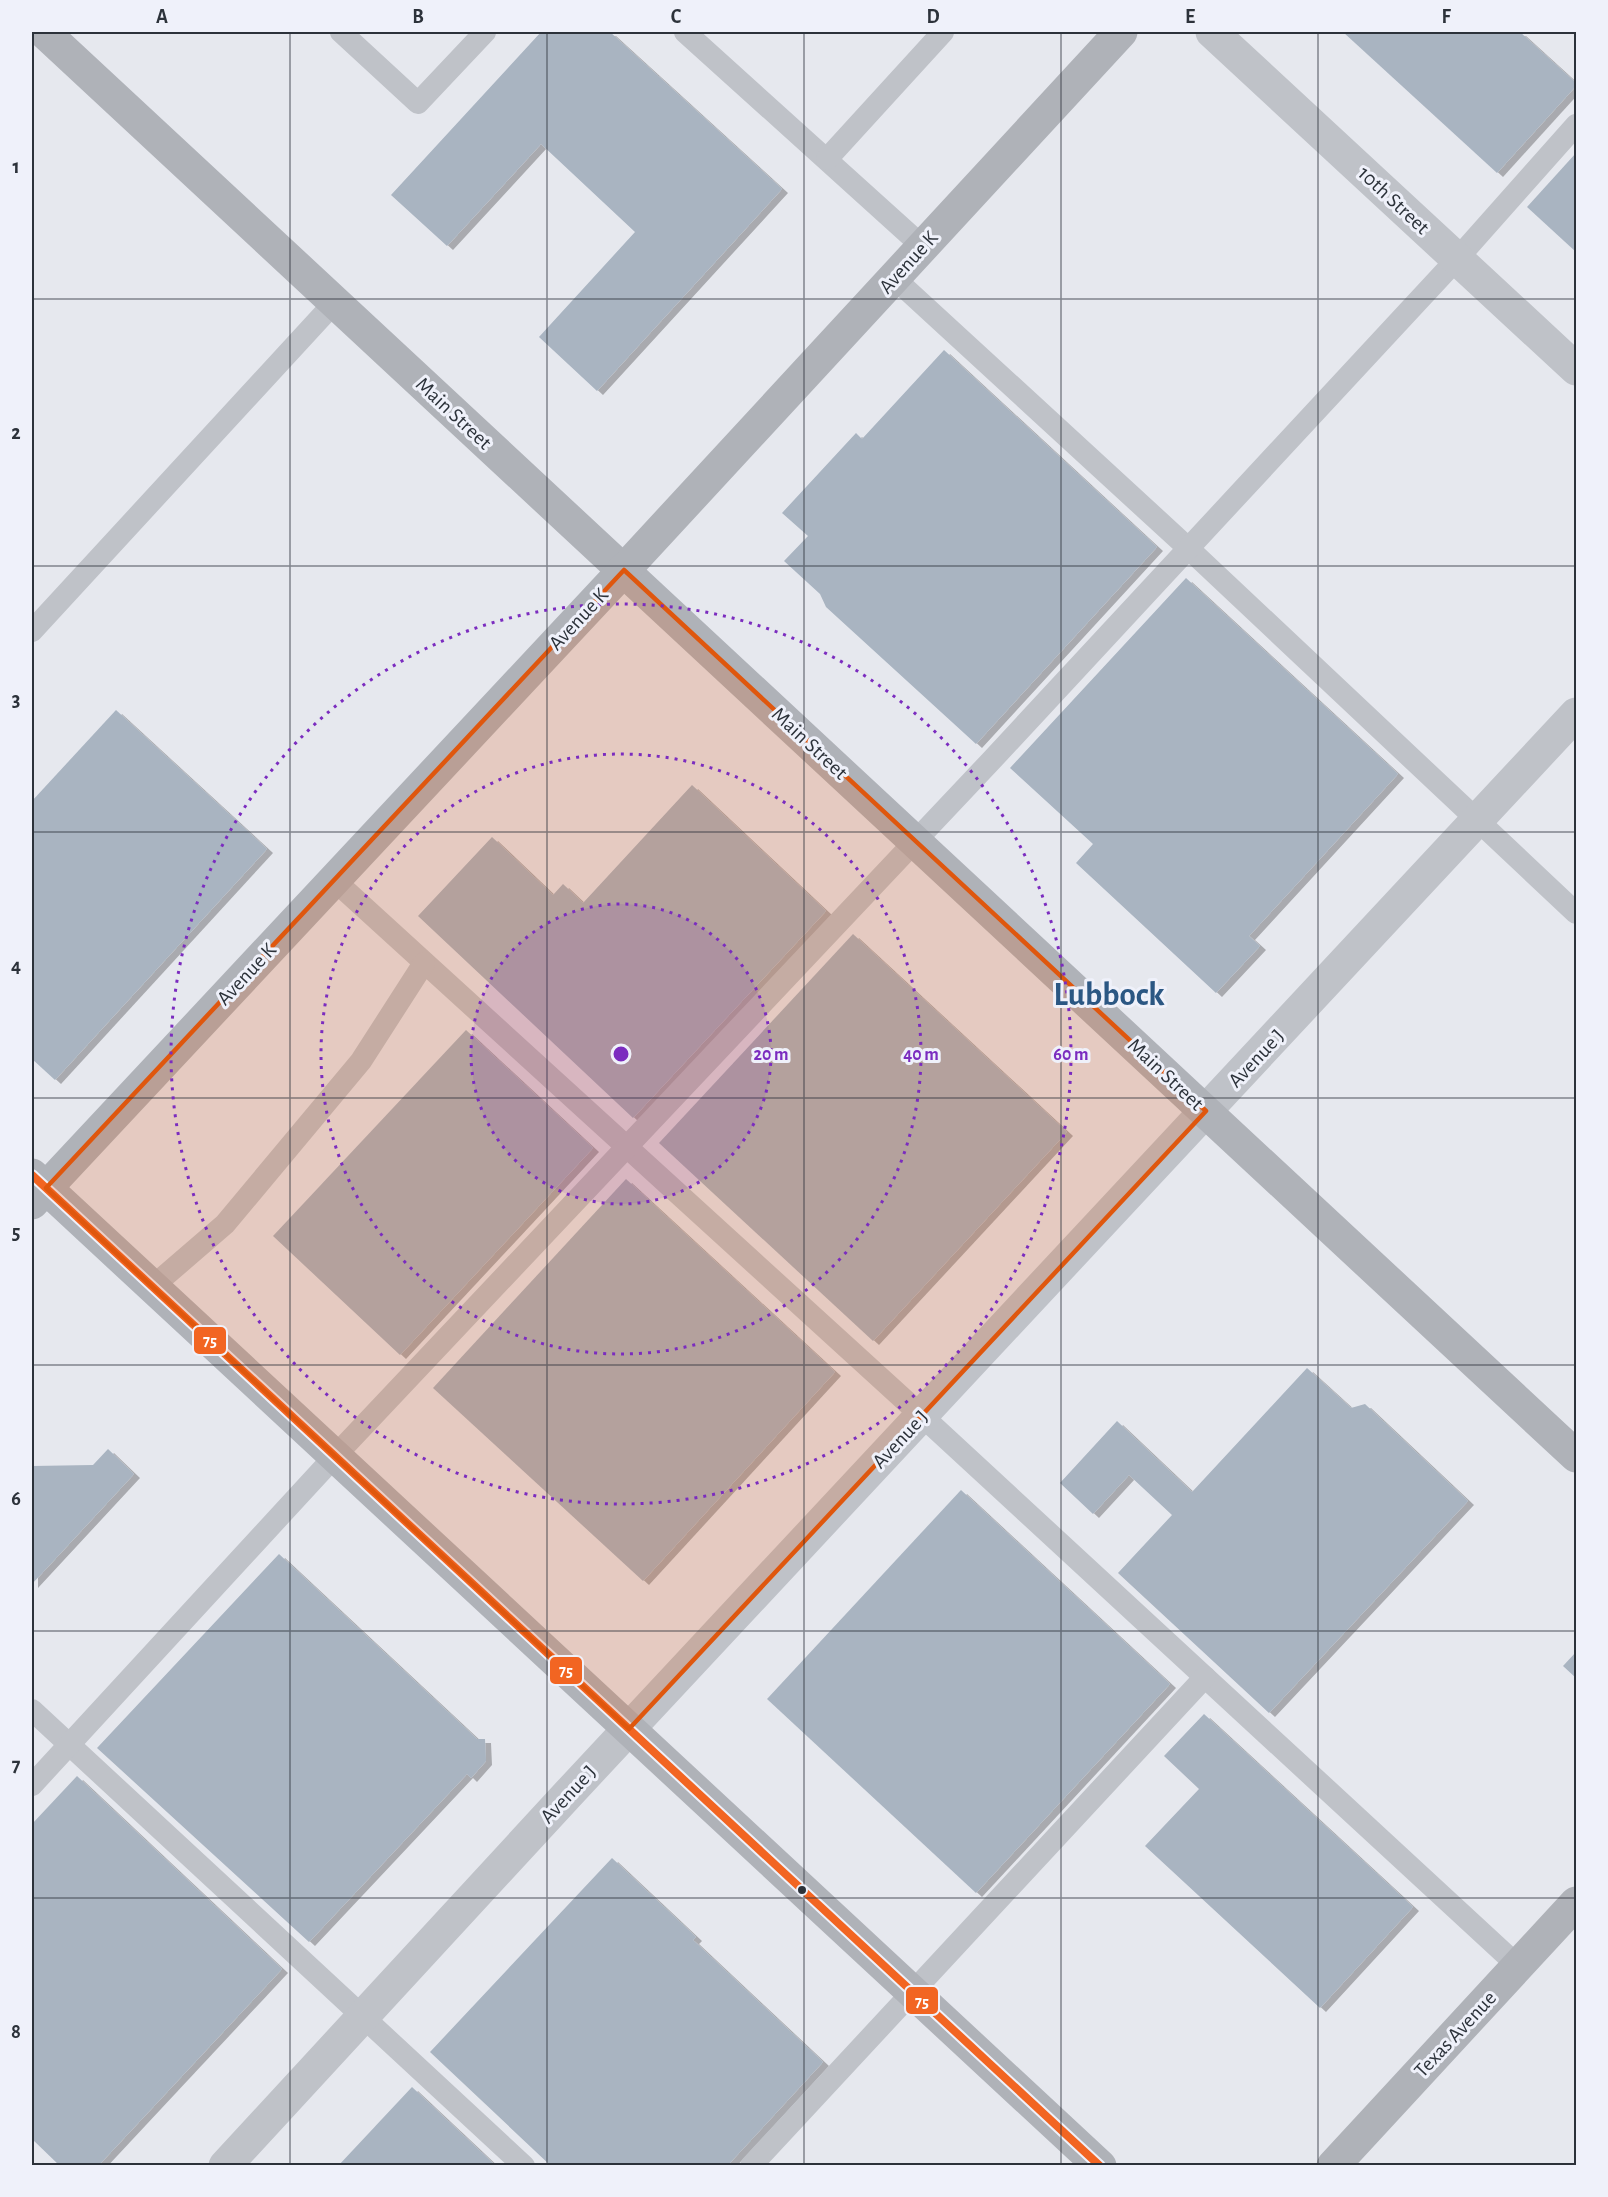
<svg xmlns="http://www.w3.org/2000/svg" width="1608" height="2197" viewBox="0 0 1608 2197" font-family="'Alegreya Sans',sans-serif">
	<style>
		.building { fill: #a9b4c1; filter: url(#shadow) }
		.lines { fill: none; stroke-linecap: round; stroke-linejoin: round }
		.lane { stroke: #bfc2c8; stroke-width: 22 }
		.street { stroke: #bfc2c8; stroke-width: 33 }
		.secondary { stroke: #afb2b8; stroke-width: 33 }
		.bus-1-casing { stroke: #eff1fa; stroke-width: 12 }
		.bus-1 { stroke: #f26522; stroke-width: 8 }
		.marked { fill: #df570e; fill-opacity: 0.2; stroke: #df570e; stroke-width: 4.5; stroke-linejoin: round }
		.grid { fill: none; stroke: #2c323a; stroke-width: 1.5; stroke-opacity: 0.55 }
		.ring { fill: none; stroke: #7b2cbf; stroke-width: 3; stroke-dasharray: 3 6 }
		.bus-dot { fill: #2c323a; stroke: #eff1fa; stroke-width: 2 }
		.labels { text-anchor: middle; stroke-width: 6; stroke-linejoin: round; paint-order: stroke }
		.street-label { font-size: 21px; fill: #2c323a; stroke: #eff1fa }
		.town-label { font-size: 33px; font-weight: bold; fill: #2b5783; stroke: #eff1fa }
		.centre { fill: #7b2cbf; stroke: #eff1fa; stroke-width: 3 }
		.ring-label { font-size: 18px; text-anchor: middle; font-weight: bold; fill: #7b2cbf; stroke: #eff1fa; stroke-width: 6; stroke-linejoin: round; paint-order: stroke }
		.line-badge { stroke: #eff1fa; stroke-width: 2 }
		.badge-label { font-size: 16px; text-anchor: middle; font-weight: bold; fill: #fff }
		.neatline { fill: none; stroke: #2c323a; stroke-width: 2 }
		.grid-label { font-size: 20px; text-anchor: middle; font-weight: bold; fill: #2c323a }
	</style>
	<defs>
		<filter id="shadow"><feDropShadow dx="6" dy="4" stdDeviation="0" flood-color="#0004"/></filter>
	</defs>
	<rect width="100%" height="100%" fill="#e6e8ee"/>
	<g class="building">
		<polygon points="541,32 610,32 782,189 597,391 539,337 635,232 541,144 447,246 391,195"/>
		<polygon points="1343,32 1520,32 1576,83 1576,86 1497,173"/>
		<polygon points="1576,153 1576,252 1527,207"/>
		<polygon points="944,350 1157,547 976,744 826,607 820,594 784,561 808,536 782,513 856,433 862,439"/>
		<polygon points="1186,578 1398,774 1249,936 1260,946 1216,993 1076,863 1093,844 1010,768"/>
		<polygon points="116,710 267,849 55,1080 32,1059 32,801"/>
		<polygon points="692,785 826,911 633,1118 418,916 492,837 553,895 563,884 583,903"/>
		<polygon points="853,934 1067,1132 873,1341 659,1143"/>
		<polygon points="466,1030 593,1148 400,1355 273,1236"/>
		<polygon points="626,1179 835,1372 643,1581 433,1388"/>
		<polygon points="1307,1368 1351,1408 1365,1404 1468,1501 1269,1713 1118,1573 1172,1515 1129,1475 1093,1514 1060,1483 1117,1421 1192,1492"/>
		<polygon points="108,1449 134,1474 32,1584 32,1466 93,1465"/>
		<polygon points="961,1490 1170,1684 976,1893 767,1699"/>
		<polygon points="279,1554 477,1739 485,1739 486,1761 471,1778 467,1774 309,1942 97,1748"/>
		<polygon points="1576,1652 1576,1678 1563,1666"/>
		<polygon points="1204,1714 1413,1907 1320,2008 1145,1846 1199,1789 1164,1756"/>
		<polygon points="77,1776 282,1969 98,2166 60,2166 32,2139 32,1824"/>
		<polygon points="612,1858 696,1937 693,1940 823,2062 727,2166 551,2166 430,2052"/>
		<polygon points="412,2087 496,2166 338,2166"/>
	</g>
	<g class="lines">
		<g class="lane">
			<polyline points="341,32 418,103 485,32"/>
			<polyline points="685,32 922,246"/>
			<polyline points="827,159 943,32"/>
			<polyline points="894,278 1188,548 1576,913"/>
			<polyline points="32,631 335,302"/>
			<polyline points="334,880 921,1415 1518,1966"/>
			<polyline points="152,1287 225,1224 361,1061 424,963"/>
			<polyline points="32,1710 524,2166"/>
			<polyline points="32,1785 335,1456 990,762 1457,259 1576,125"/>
			<polyline points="751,2166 1205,1677"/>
		</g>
		<g class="street">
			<polyline points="1212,32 1576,369"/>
			<polyline points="225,2166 569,1793 1576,714"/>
		</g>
		<g class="secondary">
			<polyline points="44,32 1576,1456"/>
			<polyline points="32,1175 1100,2166"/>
			<polyline points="32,1203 624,570 1121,32"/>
			<polyline points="1333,2166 1576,1903"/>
		</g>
		<defs>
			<polyline id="bus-1" points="32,1175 1100,2166"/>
		</defs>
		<use href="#bus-1" class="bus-1-casing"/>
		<use href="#bus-1" class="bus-1"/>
	</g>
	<path class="marked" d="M624 570 1206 1111 629 1729 46 1188Z"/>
	<path class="grid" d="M290 32V2166M547 32V2166M804 32V2166M1061 32V2166M1318 32V2166M32 299H1576M32 566H1576M32 832H1576M32 1098H1576M32 1365H1576M32 1631H1576M32 1898H1576"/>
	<circle cx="621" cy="1054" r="150" fill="#7b2cbf" fill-opacity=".12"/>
	<g class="ring">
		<circle cx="621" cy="1054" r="150"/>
		<circle cx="621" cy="1054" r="300"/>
		<circle cx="621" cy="1054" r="450"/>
	</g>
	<circle class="bus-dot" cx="802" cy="1890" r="5"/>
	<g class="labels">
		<g class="street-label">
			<text transform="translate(1394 200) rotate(43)" y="7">10th Street</text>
			<text transform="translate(908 262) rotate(-48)" y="7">Avenue K</text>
			<text transform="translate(454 413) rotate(43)" y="7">Main Street</text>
			<text transform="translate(578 619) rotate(-47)" y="7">Avenue K</text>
			<text transform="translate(810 743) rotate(43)" y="7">Main Street</text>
			<text transform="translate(246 974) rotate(-47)" y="7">Avenue K</text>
			<text transform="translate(1256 1058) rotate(-47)" y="7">Avenue J</text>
			<text transform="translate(1166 1074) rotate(43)" y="7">Main Street</text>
			<text transform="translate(900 1439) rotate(-47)" y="7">Avenue J</text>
			<text transform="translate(568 1794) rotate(-47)" y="7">Avenue J</text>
			<text transform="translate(1455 2034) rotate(-47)" y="7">Texas Avenue</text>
		</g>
		<g class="town-label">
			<text x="1109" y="1005">Lubbock</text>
		</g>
	</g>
	<circle cx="621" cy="1054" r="9" class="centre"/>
	<g class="ring-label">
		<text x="771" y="1060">20 m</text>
		<text x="921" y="1060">40 m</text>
		<text x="1071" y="1060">60 m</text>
	</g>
	<g class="line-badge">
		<rect x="193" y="1326" width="34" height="29" rx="6" fill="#f26522"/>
		<rect x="549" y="1656" width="34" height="29" rx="6" fill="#f26522"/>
		<rect x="905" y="1986" width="34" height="29" rx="6" fill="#f26522"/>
	</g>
	<g class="badge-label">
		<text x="210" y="1346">75</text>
		<text x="566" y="1676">75</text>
		<text x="922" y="2007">75</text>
	</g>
	<rect width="1608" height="2197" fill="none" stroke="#eff1fa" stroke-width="66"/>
	<rect x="33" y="33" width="1542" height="2131" class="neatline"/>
	<g class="grid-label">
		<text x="162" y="23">A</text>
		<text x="418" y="23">B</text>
		<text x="676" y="23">C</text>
		<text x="933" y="23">D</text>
		<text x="1190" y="23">E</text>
		<text x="1446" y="23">F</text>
		<text x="16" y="173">1</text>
		<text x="16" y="439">2</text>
		<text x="16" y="706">3</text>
		<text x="16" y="972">4</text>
		<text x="16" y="1239">5</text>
		<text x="16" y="1505">6</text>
		<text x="16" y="1771">7</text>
		<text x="16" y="2038">8</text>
	</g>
</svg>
